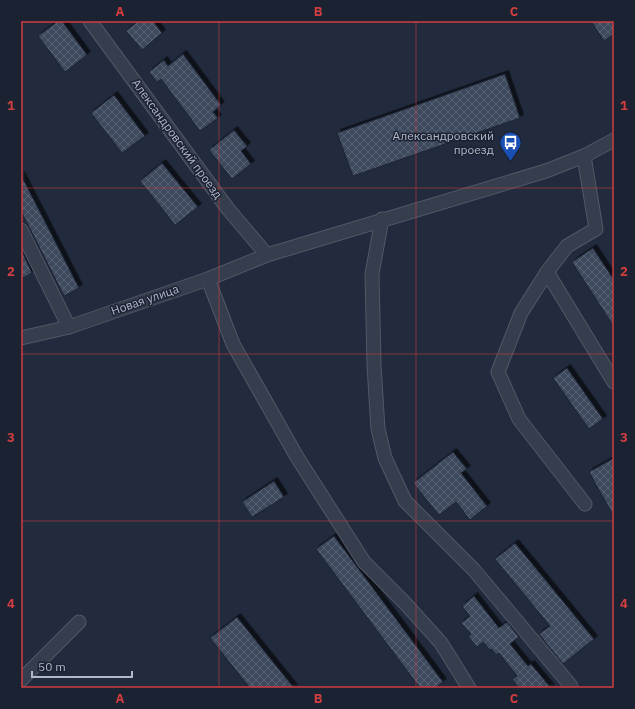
<svg xmlns="http://www.w3.org/2000/svg" width="635" height="709" viewBox="0 0 635 709" font-family="'IBM Plex Sans',sans-serif">
	<style>
		.building { fill: url(#building-cross-hatch); stroke: #1d2434; filter: url(#shadow) }
		.lines { fill: none; stroke-linecap: round; stroke-linejoin: round }
		.minor-casing { stroke: #515868; stroke-width: 15 }
		.minor { stroke: #363d4d; stroke-width: 13 }
		.grid { fill: none; stroke: #d13e40; stroke-width: 1; stroke-opacity: 0.55 }
		.labels { text-anchor: middle; stroke-width: 3; stroke-linejoin: round; paint-order: stroke }
		.poi-label { font-size: 12px; fill: #b2b8c9; stroke: #1b2232; text-anchor: end }
		.street-label { font-size: 12px; fill: #b2b8c9; stroke: #1b2232 }
		.neatline { fill: none; stroke: #d13e40; stroke-width: 1.5 }
		.grid-label { font-size: 13px; text-anchor: middle; font-weight: bold; fill: #d13e40 }
	</style>
	<defs>
		<pattern id="building-cross-hatch" width="8" height="8" patternUnits="userSpaceOnUse"><rect width="8" height="8" fill="#3e495d"/><path d="M0 0l8 8M0 8l8-8" fill="none" stroke="#586173"/></pattern>
		<filter id="shadow"><feDropShadow dx="3.5" dy="-3.5" stdDeviation="0" flood-color="#0009"/></filter>
	</defs>
	<rect width="100%" height="100%" fill="#222b3d"/>
	<g class="building">
		<polygon points="58,21 62,21 87,55 65,72 38,36"/>
		<polygon points="138,21 153,21 162,33 142,50 126,31"/>
		<polygon points="591,21 614,21 614,34 604,41"/>
		<polygon points="183,54 221,105 213,112 218,118 200,131 161,79 157,82 149,72 164,60 168,66"/>
		<polygon points="505,74 520,118 353,176 337,133"/>
		<polygon points="114,95 145,136 122,153 91,113"/>
		<polygon points="234,130 247,146 241,151 251,164 232,179 209,150"/>
		<polygon points="162,163 198,207 175,225 140,181"/>
		<polygon points="21,175 79,288 64,296 21,211"/>
		<polygon points="593,248 614,280 614,327 572,262"/>
		<polygon points="21,249 32,273 21,279"/>
		<polygon points="567,368 603,419 589,429 553,378"/>
		<polygon points="453,452 467,469 461,473 487,506 470,520 456,502 439,515 413,483"/>
		<polygon points="614,458 614,514 613,515 589,472"/>
		<polygon points="274,481 284,497 252,517 242,502"/>
		<polygon points="334,536 443,682 435,688 420,688 316,549"/>
		<polygon points="515,543 594,639 563,664 539,634 550,626 495,559"/>
		<polygon points="474,596 499,628 507,622 519,637 510,644 528,666 531,664 551,688 519,688 512,679 517,676 499,653 496,655 492,649 490,650 483,642 477,647 468,636 471,634 461,623 470,616 462,606"/>
		<polygon points="237,617 294,688 250,688 210,638"/>
	</g>
	<g class="lines">
		<defs>
			<g id="minor">
				<polyline points="90,21 228,209 267,255"/>
				<polyline points="584,156 596,229 567,246 547,272 614,382"/>
				<polyline points="382,219 372,274 374,365 378,429 385,458 405,501 474,570 571,686"/>
				<polyline points="21,230 69,327"/>
				<polyline points="547,272 521,313 498,372 519,419 585,504"/>
				<polyline points="208,279 233,344 297,457 364,562 404,602 441,643 469,688"/>
				<polyline points="21,338 69,327 208,279 267,255 546,171 584,156 614,140"/>
				<polyline points="21,680 79,622"/>
			</g>
		</defs>
		<use href="#minor" class="minor-casing"/>
		<use href="#minor" class="minor"/>
	</g>
	<path class="grid" d="M219 21V688M416 21V688M21 188H614M21 354H614M21 521H614"/>
	<defs>
		<symbol id="bus-pin" viewBox="-11 -11 22 30"><path d="M0 17L-7.5 6A9.5 9.5 0 1 1 7.5 6Z" fill="#1a4fb4" stroke="#1b2232"/><path d="M-5-6H5V4H4V6H2V4H-2V6H-4V4H-5ZM-3.5-4V0h7V-4ZM-3.5 1.2v1.5H-2V1.2ZM2 1.2v1.5H3.5V1.2Z" fill="#fff"/></symbol>
	</defs>
	<g fill-rule="evenodd">
		<use href="#bus-pin" x="498" y="130" width="25" height="34"/>
	</g>
	<g class="labels">
		<g class="poi-label">
			<text x="494" y="140">Александровский<tspan x="494" dy="14">проезд</tspan></text>
		</g>
		<g class="street-label">
			<text transform="translate(177 139) rotate(54)" y="4">Александровский проезд</text>
			<text transform="translate(145 300) rotate(-19)" y="4">Новая улица</text>
		</g>
	</g>
	<rect width="635" height="709" fill="none" stroke="#1b2232" stroke-width="44"/>
	<path d="M32 671v6h100v-6" fill="none" stroke="#b2b8c9" stroke-width="2"/>
	<text x="38" y="671" font-size="12" fill="#b2b8c9" stroke="#1b2232" stroke-width="3" paint-order="stroke">50 m</text>
	<rect x="22" y="22" width="591" height="665" class="neatline"/>
	<g class="grid-label">
		<text x="120" y="16">A</text>
		<text x="318" y="16">B</text>
		<text x="514" y="16">C</text>
		<text x="11" y="110">1</text>
		<text x="624" y="110">1</text>
		<text x="11" y="276">2</text>
		<text x="624" y="276">2</text>
		<text x="11" y="442">3</text>
		<text x="624" y="442">3</text>
		<text x="11" y="608">4</text>
		<text x="624" y="608">4</text>
		<text x="120" y="703">A</text>
		<text x="318" y="703">B</text>
		<text x="514" y="703">C</text>
	</g>
</svg>
